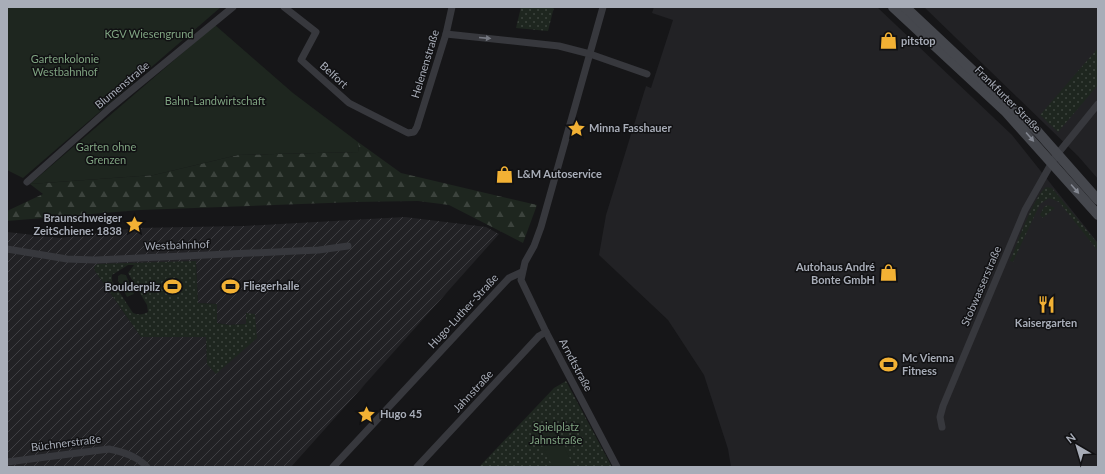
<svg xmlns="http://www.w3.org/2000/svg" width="1105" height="474" viewBox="0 0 1105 474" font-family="Lato,sans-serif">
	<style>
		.built { fill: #222225 }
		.industrial { fill: url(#industrial-furrows); fill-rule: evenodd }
		.grass { fill: url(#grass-dots); fill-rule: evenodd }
		.forest { fill: url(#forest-firs) }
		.garden { fill: #1e261f }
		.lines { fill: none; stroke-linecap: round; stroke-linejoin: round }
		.minor { stroke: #37383d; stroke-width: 7 }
		.secondary { stroke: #45474d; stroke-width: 10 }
		.oneway { fill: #757881 }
		.oneway2 { fill: #858993 }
		.labels { text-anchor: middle; stroke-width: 3; stroke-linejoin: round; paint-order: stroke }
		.park-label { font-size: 11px; fill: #7fa381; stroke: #111113 }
		.poi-label { font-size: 11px; font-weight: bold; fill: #a8adb8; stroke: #111113; text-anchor: start }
		.street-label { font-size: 11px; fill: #a8adb8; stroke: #111113 }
	</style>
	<defs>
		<pattern id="industrial-furrows" width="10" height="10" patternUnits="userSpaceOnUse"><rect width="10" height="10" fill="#222225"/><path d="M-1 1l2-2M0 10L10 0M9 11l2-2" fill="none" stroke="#3f3f43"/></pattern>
		<pattern id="grass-dots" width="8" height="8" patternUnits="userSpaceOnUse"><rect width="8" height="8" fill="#1e261f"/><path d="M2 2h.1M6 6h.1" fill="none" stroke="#3c433d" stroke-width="1.8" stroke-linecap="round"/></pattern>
		<pattern id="forest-firs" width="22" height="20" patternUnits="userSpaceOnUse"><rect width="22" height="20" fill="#1e261f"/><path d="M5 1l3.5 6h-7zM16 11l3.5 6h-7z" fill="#3c433d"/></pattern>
	</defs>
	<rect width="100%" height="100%" fill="#161618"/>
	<g class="built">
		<polygon points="654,7 877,7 1012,135 1098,243 1098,467 731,467 728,449 704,375 668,320 599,255 606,215 646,86 651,88 673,20 652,13"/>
		<polygon points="924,7 1098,7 1098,179 1078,156"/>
	</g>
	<path class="industrial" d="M405 217 486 227 499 234 291 467H7V232L60 238 136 228 244 226ZM196 261 198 303 217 304V323L229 325 246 324 207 364 206 336 141 337 95 271 94 267Z"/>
	<g class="grass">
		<polygon points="521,7 554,7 548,31 516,28"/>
		<polygon points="1098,48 1098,85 1058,132 1040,115"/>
		<path d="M1046 187 1052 188 1098 244V251L1059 202 1049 198 1040 204 1013 262 1010 261C1018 242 1032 200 1046 187Z"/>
		<polygon points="1048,205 1055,208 1043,218 1040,215 1044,207"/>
		<path d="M196 261 198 303 217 304V323L229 325 246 324V313L255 314 257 338 216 374 207 364 206 337H141L95 271 94 267 97 264ZM128 265H134L128 273 147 305 148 312C143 315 138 315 133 313L112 281V275Z"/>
		<polygon points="566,381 612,467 479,467 554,388"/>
	</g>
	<polygon class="forest" points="358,142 401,173 537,205 523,243 449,205 418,201 356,202 140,210 7,221 7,211 43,194 30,184 154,175 238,155 359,152"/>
	<g class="garden">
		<polygon points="7,7 221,7 23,178 7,170"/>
		<polygon points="215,25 293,93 358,142 359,152 238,155 154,175 30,184"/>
		<polygon points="121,274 126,275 134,294 127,297 118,281 118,276"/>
		<polygon points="167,277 179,279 183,284 183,290 170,295 164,292 162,283"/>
		<polygon points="550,419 574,467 553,467 533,428"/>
	</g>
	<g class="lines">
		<g class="minor">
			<polyline points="284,7 316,32 301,60 349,103 408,133 414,132 417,127 446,34 452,7"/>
			<polyline points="603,7 541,227 534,246 525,262 521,280 546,332 617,467"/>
			<polyline points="446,34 559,46 590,54 647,74"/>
			<polyline points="27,182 110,108 233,7"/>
			<polyline points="7,249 67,259 95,260 319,250 348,246"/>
			<polyline points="942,427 940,417 943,406 1025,210 1055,157 1098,104"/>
			<path d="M7 462 109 449C123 452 137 456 147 467"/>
			<polyline points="333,467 509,278 522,272"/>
			<polyline points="417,467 539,336 546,332"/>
		</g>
		<g class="secondary">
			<polyline points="893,7 1005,111 1098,215"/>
			<polyline points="905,7 1038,132 1098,200"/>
		</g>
	</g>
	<defs><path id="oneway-solid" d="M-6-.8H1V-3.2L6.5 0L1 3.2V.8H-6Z"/></defs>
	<use class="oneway" href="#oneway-solid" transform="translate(485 38) rotate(5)"/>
	<g class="oneway2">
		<use href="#oneway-solid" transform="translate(1030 137) rotate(49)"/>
		<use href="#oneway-solid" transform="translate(1075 189) rotate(49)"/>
	</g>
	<defs>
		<symbol id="shop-bare" viewBox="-9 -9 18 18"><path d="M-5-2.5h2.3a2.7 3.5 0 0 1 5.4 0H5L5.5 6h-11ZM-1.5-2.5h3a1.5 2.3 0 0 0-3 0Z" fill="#f2b134" stroke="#111113" stroke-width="2.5" paint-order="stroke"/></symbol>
		<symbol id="sight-bare" viewBox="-9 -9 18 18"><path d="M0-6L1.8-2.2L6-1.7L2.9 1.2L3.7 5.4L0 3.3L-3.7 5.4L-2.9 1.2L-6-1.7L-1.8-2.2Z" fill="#f2b134" stroke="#111113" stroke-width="2.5" paint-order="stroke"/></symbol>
		<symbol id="stadium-bare" viewBox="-9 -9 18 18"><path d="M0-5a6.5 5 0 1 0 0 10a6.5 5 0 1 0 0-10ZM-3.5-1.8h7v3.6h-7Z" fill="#f2b134" stroke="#111113" stroke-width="2.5" paint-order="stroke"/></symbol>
		<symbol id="restaurant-bare" viewBox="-9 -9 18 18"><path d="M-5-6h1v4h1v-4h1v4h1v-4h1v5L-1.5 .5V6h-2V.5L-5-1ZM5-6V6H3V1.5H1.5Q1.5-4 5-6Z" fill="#f2b134" stroke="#111113" stroke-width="2.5" paint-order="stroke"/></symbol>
	</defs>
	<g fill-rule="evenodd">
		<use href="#shop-bare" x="876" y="28" width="25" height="25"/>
		<use href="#sight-bare" x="564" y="116" width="25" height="25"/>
		<use href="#shop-bare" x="492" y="162" width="25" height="25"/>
		<use href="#sight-bare" x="122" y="212" width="25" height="25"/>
		<use href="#shop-bare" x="876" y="260" width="25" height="25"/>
		<use href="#stadium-bare" x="218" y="274" width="25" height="25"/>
		<use href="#stadium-bare" x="160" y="274" width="25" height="25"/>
		<use href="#restaurant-bare" x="1034" y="292" width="25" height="25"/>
		<use href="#stadium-bare" x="876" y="352" width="25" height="25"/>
		<use href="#sight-bare" x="354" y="402" width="25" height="25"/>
	</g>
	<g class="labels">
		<g class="park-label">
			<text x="149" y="38">KGV Wiesengrund</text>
			<text x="65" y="63">Gartenkolonie<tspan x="65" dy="13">Westbahnhof</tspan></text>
			<text x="215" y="105">Bahn-Landwirtschaft</text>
			<text x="106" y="151">Garten ohne<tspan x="106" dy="13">Grenzen</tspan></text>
			<text x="556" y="431">Spielplatz<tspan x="556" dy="13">Jahnstraße</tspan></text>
		</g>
		<g class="poi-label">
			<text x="901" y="45">pitstop</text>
			<text x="589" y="132">Minna Fasshauer</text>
			<text x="517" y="178">L&amp;M Autoservice</text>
			<text x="122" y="222" text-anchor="end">Braunschweiger<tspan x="122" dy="13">ZeitSchiene: 1838</tspan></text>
			<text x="875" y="271" text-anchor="end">Autohaus André<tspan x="875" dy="13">Bonte GmbH</tspan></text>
			<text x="243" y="290">Fliegerhalle</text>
			<text x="160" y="291" text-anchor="end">Boulderpilz</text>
			<text x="1046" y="327" text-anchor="middle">Kaisergarten</text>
			<text x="902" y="362">Mc Vienna<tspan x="902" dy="13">Fitness</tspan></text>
			<text x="380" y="418">Hugo 45</text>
		</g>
		<g class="street-label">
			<text transform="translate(425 64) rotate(-73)" y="4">Helenenstraße</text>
			<text transform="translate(334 75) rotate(42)" y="4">Belfort</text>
			<text transform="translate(122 85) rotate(-40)" y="4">Blumenstraße</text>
			<text transform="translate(1008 99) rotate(45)" y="4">Frankfurter Straße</text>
			<text transform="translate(177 245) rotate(-2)" y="4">Westbahnhof</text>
			<text transform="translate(981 286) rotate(-67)" y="4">Stobwasserstraße</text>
			<text transform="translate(463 311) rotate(-47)" y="4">Hugo-Luther-Straße</text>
			<text transform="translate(576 365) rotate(62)" y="4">Arndtstraße</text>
			<text transform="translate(473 391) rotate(-47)" y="4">Jahnstraße</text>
			<text transform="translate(66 443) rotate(-7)" y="4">Büchnerstraße</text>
		</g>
	</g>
	<rect width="1105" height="474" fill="none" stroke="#a8adb8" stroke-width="16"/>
	<g transform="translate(1077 446) rotate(322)" stroke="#111113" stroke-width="3" paint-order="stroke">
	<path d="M0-3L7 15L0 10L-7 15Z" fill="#a8adb8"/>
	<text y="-6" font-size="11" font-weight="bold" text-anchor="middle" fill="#a8adb8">N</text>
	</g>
</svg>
